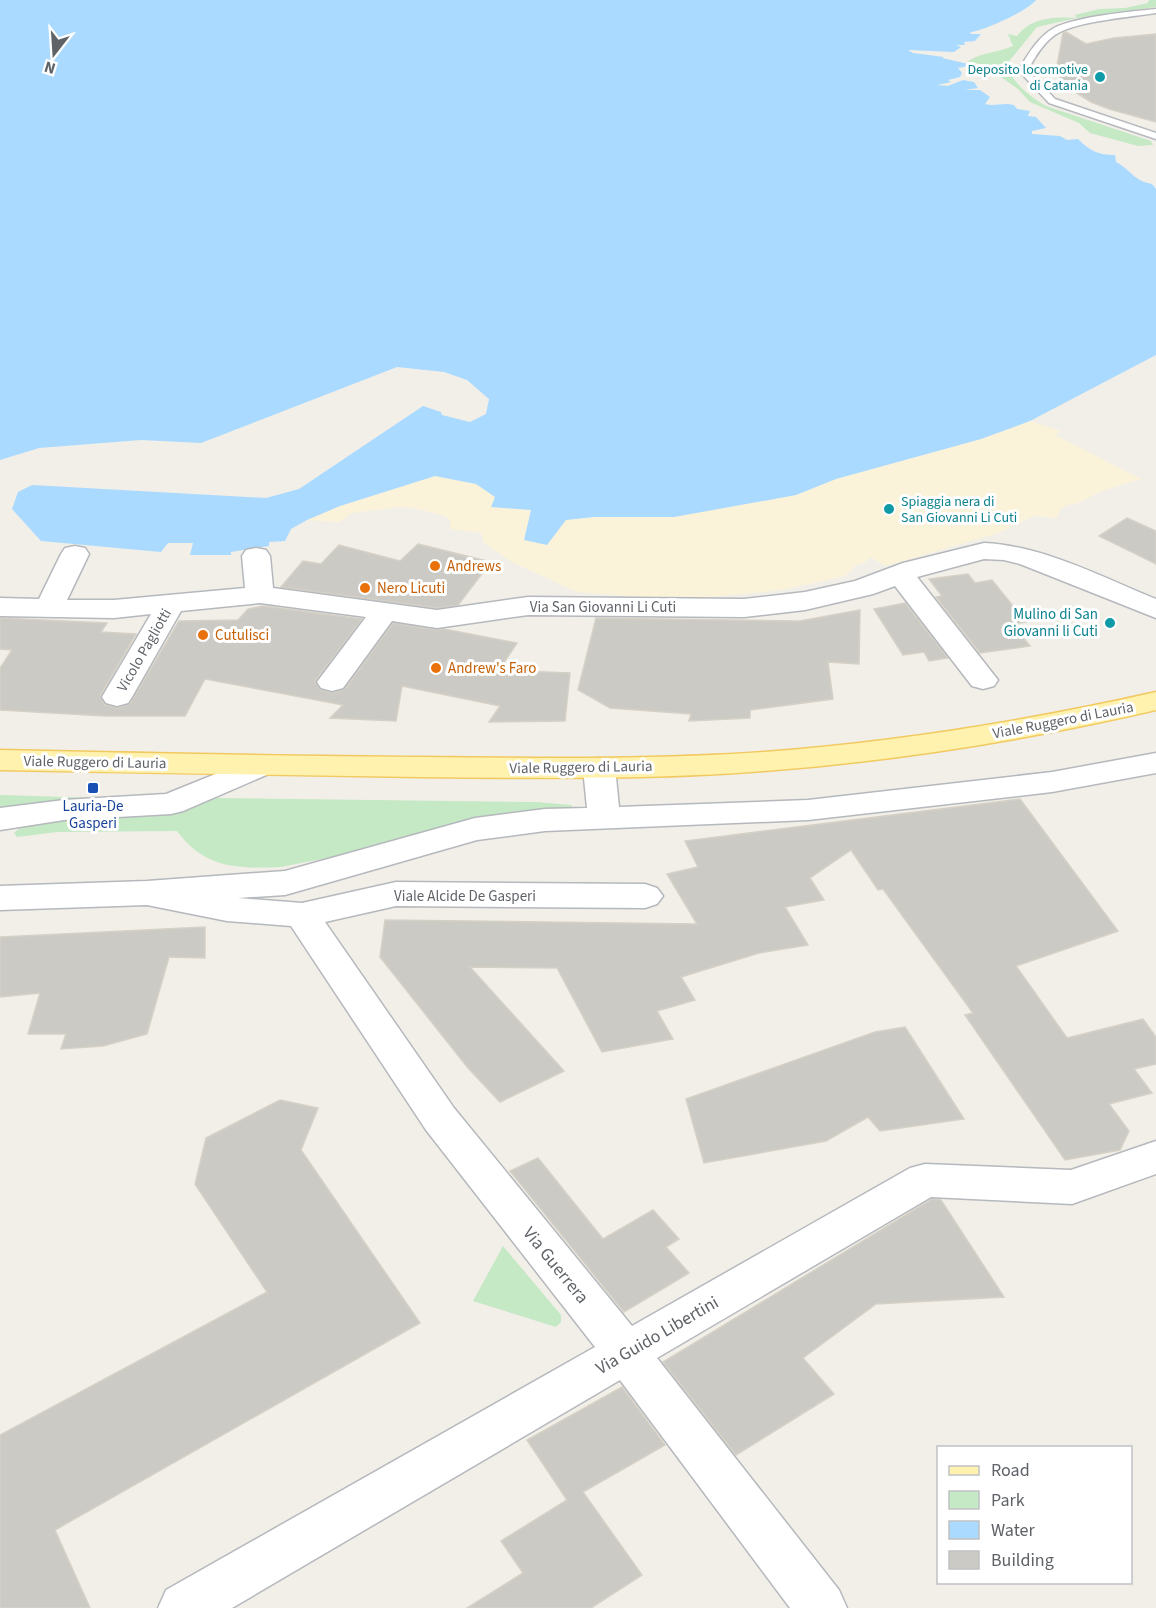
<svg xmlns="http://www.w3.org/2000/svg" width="1156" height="1608" viewBox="0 0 1156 1608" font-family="'Source Sans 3',sans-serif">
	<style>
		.green { fill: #c5e8c5 }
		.sand { fill: #fbf3d9 }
		.water { fill: #aadaff }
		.building { fill: #cccac5; stroke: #d6d1c6; stroke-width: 1.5 }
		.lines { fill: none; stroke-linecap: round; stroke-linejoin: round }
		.lane-casing { stroke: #b5b8bc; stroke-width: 3 }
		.street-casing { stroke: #b5b8bc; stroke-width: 3 }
		.primary-casing { stroke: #f2c960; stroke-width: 3 }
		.lane { fill: #fff; fill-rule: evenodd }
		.street { fill: #fff; fill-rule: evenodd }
		.primary { fill: #fff2af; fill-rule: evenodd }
		.culture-dot { fill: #0f9aa8; stroke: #fff; stroke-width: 2 }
		.food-dot { fill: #e8710a; stroke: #fff; stroke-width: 2 }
		.transit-dot { fill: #1a4fb4; stroke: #fff; stroke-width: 2 }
		.labels { text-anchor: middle; stroke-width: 6; stroke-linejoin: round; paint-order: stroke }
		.far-culture-label { font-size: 14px; fill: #0d838f; stroke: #fff; text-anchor: end }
		.food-label { font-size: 15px; fill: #c56008; stroke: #fff; text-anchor: start }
		.street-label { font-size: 15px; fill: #5f6368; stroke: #fff }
		.culture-label { font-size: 15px; fill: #0d838f; stroke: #fff; text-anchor: end }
		.transit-label { font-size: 15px; fill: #164399; stroke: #fff }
		.near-street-label { font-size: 18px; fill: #5f6368; stroke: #fff }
	</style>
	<rect width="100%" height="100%" fill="#f1efe8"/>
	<g class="green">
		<path d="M1149 0H1156V7L1077 18 1037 27 1006 65C1013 83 1029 96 1046 106L1151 141 1153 145 1138 146 1090 133 1079 123 1030 102 1018 89 998 75 994 66 967 62C980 52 998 53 1013 46L1008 34 1017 36C1030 18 1055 16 1076 18L1075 15 1099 9 1125 8 1148 3Z"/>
		<polygon points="0,795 164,800 0,812"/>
		<path d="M217 798 537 802 571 805 574 809 281 867C237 869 204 868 177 831L57 832 17 837 14 833 22 826 39 820 178 812Z"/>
		<polygon points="503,1246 561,1315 561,1322 556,1327 473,1301"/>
	</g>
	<polygon class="sand" points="1030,421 1061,431 1055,435 1141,479 1102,491 1078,503 1067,505 1061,509 1056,518 1034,516 998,533 886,566 870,557 865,563 856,565 845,576 782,590 699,598 637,597 577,592 512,562 484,543 481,533 450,529 450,520 445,516 418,509 400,507 352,513 339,522 307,520 340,506 435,476 476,484 495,497 492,507 531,510 566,520 594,517 674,517 796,495 836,479 981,439"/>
	<path class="water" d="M0 0H1036C1027 11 986 30 971 32L970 34H981L975 41 964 42 965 45H956L961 47 954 52 908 50 913 53 944 57 942 58 973 65 958 68 962 73 960 77 948 80 951 82 937 85 948 86 963 80 974 82 978 88 965 90H980L990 97 985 104C995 107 1003 102 1014 105L1017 109 1030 111 1028 116 1036 117 1046 128 1032 131V134L1060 136 1067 140 1078 139C1090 151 1098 155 1115 155L1116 162C1131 170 1134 181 1152 184L1156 189V355L1030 421 981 439 836 479 796 495 674 517H594L566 520 547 545 524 540 531 510 491 507 495 497 476 484 435 476 340 506 307 520 291 529 285 541 269 542V546L231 552V555H190L193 543H168L161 552 41 541 12 509 18 492 32 485 266 498 299 489 423 406 441 412 442 415 470 422 486 414 489 399 467 380 444 372 397 367 201 443 141 440 39 448 0 460Z"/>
	<g class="building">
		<polygon points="1066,32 1086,44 1114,38 1156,34 1156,122 1109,109 1091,102 1067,87 1056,71 1063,33"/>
		<polygon points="1127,518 1156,531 1156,564 1099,536"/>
		<polygon points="418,544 491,562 458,605 437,608 281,587 303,561 321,564 339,545 400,561"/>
		<polygon points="968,574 975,583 992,580 1026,622 1012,624 1030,646 980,653 936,597 942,596 929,579"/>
		<polygon points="905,603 948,658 929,661 924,652 903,655 874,609"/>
		<polygon points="264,606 362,619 315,681 320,690 333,693 345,689 393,623 437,630 444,629 517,643 499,670 570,673 565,721 489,722 500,706 402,686 396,721 330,718 343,705 205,679 185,716 105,716 0,710 0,668 12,650 0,649 0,618 107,623 101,632 136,634 100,696 105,705 118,708 130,704 179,621 238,620 248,609"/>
		<polygon points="860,610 859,664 828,662 833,699 750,710 750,718 689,721 691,714 610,708 578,690 596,618 800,621"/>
		<polygon points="1020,799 1118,931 1016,966 1067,1038 1143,1019 1156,1037 1156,1064 1134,1069 1152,1093 1109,1104 1129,1131 1120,1150 1065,1160 965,1015 973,1013 883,889 878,890 851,850 810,878 824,900 785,907 808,945 759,953 681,977 695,1000 657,1011 673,1039 602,1052 557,968 470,967 564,1071 500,1102 468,1068 380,957 385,920 697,924 667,874 698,867 685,841"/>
		<polygon points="205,927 205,958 169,957 147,1034 103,1046 61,1049 66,1034 28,1034 40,993 0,997 0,937"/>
		<polygon points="905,1027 964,1119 880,1131 868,1117 826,1141 704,1163 686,1099 875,1032"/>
		<polygon points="280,1100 318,1108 301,1150 420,1323 55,1530 90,1608 0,1608 0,1435 267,1292 195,1184 206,1138"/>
		<polygon points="538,1158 603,1239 653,1210 679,1239 666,1247 689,1273 624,1312 510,1171"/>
		<polygon points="932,1199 941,1200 1004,1297 876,1304 803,1358 834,1394 736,1455 663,1362"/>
		<polygon points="622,1387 665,1445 583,1492 642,1575 591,1608 467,1608 523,1573 501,1541 567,1500 527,1440"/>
	</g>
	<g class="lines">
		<defs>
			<path id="lane" d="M1156 9V13C1130 17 1082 21 1060 32 1046 39 1034 57 1028 71L1055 99 1156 133V139L1049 103 1019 71C1026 56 1039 36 1054 28 1079 16 1128 12 1156 9Z"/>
			<g id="street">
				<path d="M984 543C1044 546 1101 577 1156 599V618L1020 564 1004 560 984 559 917 577 998 680 994 686 983 689 972 686 895 586 873 594 805 610 744 617 528 615 437 628 392 621 343 688 332 691 321 688 317 682 366 617 260 603 181 611 132 697 128 703 117 706 106 703 102 697 151 614 114 618 0 616V598L39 599 61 554 65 548 75 546 85 548 89 554 67 600H114L245 588 242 556 246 550 256 548 266 550 270 556 273 588 437 610 528 597 744 599 805 592 855 581 903 563Z"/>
				<polygon points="1156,753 1156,773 1052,792 808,820 545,831 477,840 285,895 238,898 302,903 396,882 645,884 657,888 663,896 657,904 645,908 396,906 325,922 454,1108 632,1326 910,1168 925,1164 1071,1170 1156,1141 1156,1174 1072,1204 931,1197 657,1358 839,1590 847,1608 790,1608 620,1380 232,1608 158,1608 166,1590 595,1347 426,1130 291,926 227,921 147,905 0,910 0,886 147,881 285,871 475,818 545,809 587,808 583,768 588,761 599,758 610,761 615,768 619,807 808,800 1052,772"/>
				<polygon points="260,756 271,759 276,766 271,773 183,811 171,814 64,820 0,830 0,808 64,800 166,794"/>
			</g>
			<path id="primary" d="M1156 692V710C1027 740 897 761 764 771 650 780 535 778 420 777 280 775 140 773 0 770V750C140 753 280 756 420 757 535 758 650 760 764 752 896 742 1027 721 1156 692Z"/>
		</defs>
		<use href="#lane" class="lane-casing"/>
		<use href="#street" class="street-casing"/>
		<use href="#primary" class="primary-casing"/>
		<use href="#lane" class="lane"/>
		<use href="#street" class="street"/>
		<use href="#primary" class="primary"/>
	</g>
	<g class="culture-dot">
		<circle cx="1100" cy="77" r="6"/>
		<circle cx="889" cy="509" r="6"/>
		<circle cx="1110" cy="623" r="6"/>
	</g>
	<g class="food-dot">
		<circle cx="435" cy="566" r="6"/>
		<circle cx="365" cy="588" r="6"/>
		<circle cx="203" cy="635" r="6"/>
		<circle cx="436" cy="668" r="6"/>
	</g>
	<rect class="transit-dot" x="87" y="782" width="12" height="12" rx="3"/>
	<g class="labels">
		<g class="far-culture-label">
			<text x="1088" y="74">Deposito locomotive<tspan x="1088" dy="16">di Catania</tspan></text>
			<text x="901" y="506" text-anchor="start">Spiaggia nera di<tspan x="901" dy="16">San Giovanni Li Cuti</tspan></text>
		</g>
		<g class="food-label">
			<text x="447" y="571">Andrews</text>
			<text x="377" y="593">Nero Licuti</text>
			<text x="215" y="640">Cutulisci</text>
			<text x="448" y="673">Andrew's Faro</text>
		</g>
		<g class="street-label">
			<text x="603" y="612">Via San Giovanni Li Cuti</text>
			<text transform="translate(144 650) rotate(-60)" y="5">Vicolo Pagliotti</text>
			<text transform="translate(1063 720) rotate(-11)" y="5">Viale Ruggero di Lauria</text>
			<text transform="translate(95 762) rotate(1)" y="5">Viale Ruggero di Lauria</text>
			<text transform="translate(581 767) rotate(-1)" y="5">Viale Ruggero di Lauria</text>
			<text x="465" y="901">Viale Alcide De Gasperi</text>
		</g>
		<g class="culture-label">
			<text x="1098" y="619">Mulino di San<tspan x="1098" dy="17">Giovanni li Cuti</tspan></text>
		</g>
		<g class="transit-label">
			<text x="93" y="811">Lauria-De<tspan x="93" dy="17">Gasperi</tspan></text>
		</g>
		<g class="near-street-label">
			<text transform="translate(556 1265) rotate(51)" y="6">Via Guerrera</text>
			<text transform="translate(657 1335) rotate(-30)" y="6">Via Guido Libertini</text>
		</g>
	</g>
	<rect x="937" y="1446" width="195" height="138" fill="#ffffff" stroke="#bfc1c3" stroke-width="1.5"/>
	<rect x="949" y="1466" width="30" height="9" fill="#fff2af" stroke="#bfc1c3" stroke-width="1.5"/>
	<text x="991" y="1476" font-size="18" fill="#5f6368">Road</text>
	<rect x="949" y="1491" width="30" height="18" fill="#c5e8c5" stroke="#bfc1c3" stroke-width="1.5"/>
	<text x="991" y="1506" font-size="18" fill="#5f6368">Park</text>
	<rect x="949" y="1521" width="30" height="18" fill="#aadaff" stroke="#bfc1c3" stroke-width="1.5"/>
	<text x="991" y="1536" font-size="18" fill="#5f6368">Water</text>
	<rect x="949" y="1551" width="30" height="18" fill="#cccac5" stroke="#bfc1c3" stroke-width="1.5"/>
	<text x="991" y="1566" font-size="18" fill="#5f6368">Building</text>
	<g transform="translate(54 54) rotate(197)" stroke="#ffffff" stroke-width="4.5" paint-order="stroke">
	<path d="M0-4.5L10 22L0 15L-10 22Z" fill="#5f6368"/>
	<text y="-9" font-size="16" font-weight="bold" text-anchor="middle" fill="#5f6368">N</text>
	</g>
</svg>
